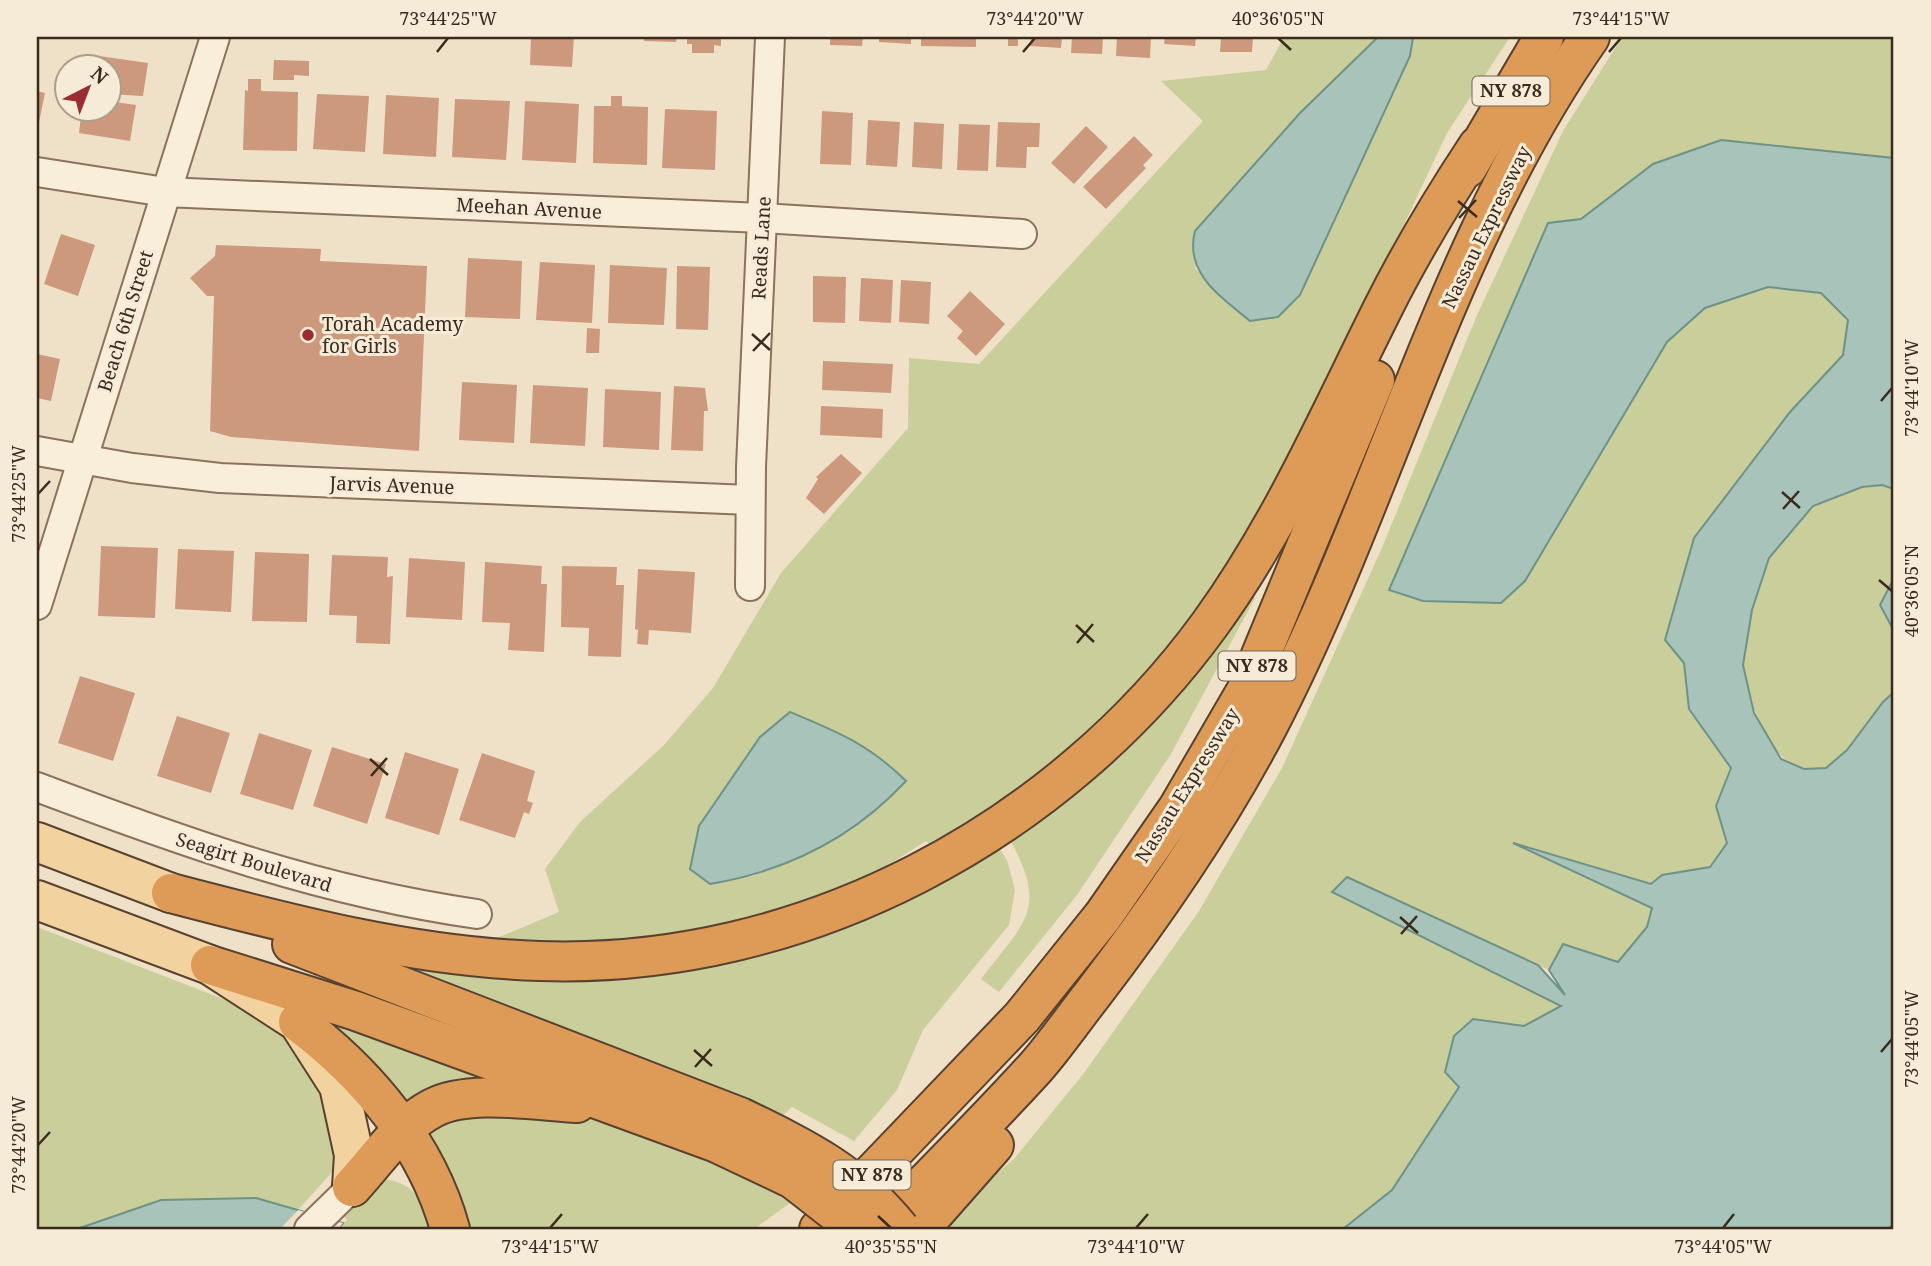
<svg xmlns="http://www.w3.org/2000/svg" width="1931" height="1266" viewBox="0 0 1931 1266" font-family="'Noto Serif',serif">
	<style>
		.green { fill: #cace9a; fill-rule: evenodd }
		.water { fill: #a8c3b9; stroke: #6e9287; stroke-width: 2 }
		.pier { fill: #efe1c7 }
		.building { fill: #cd997c }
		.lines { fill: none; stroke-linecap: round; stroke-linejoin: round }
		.street-casing { stroke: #8b725c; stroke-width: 32 }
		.primary-casing { stroke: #594130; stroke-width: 42 }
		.highway-casing { stroke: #594130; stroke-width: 42 }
		.street { stroke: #f9eeda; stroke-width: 28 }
		.primary { stroke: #f2d39f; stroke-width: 38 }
		.highway { stroke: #de9b58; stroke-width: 38 }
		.highway-bridge-casing { stroke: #594130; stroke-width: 42; stroke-linecap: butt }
		.highway-bridge { stroke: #de9b58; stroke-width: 38 }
		.ticks { fill: none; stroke: #3b2b1f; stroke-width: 2.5 }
		.poi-dot { fill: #9b2b32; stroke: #f6ebd6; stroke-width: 2.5 }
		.labels { text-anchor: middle; stroke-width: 6; stroke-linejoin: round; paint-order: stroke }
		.shield { fill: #f6ebd6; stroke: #736556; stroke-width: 2 }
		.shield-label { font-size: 18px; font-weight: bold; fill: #3b2b1f }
		.street-label { font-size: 19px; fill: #3b2b1f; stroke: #f6ebd6 }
		.poi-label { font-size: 19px; fill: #3b2b1f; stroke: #f6ebd6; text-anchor: start }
		.neatline { fill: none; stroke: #3b2b1f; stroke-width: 2.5 }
		.ticks-label { font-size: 18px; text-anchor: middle; fill: #3b2b1f }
	</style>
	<rect width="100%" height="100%" fill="#efe1c7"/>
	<g class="green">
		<path d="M1284 37H1378L1300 113 1195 268 1251 320 1410 56 1413 37H1510L1447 133 1322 399 1231 564 1143 682 1052 768 988 815 984 810 935 849 926 841 860 883 794 907 670 938 560 944 490 941 559 912 545 869 580 822 664 745 713 688 781 573 908 428 909 358 979 364 1203 121 1161 81 1266 70ZM790 712C832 729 876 746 906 781 857 833 815 853 750 877L736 773 759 737Z"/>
		<polygon points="1622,37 1894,37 1894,158 1891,160 1721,140 1653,164 1581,219 1548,223 1501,602 1525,581 1667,342 1705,308 1768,287 1821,293 1848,320 1844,355 1790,412 1694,538 1684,663 1689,709 1731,769 1716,806 1727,843 1710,867 1662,875 1651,884 1519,845 1652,908 1647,927 1618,962 1563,944 1549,970 1348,878 1332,891 1562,1006 1524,1026 1473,1019 1459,1087 1392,1190 1347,1227 938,1229 935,1224 1014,1159 1084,1073 1199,911 1282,768 1381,550 1477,315 1563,131"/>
		<path d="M1882 485 1894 489V578L1880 605 1894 631V692C1870 713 1856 754 1827 767 1779 790 1745 700 1744 665 1742 639 1756 579 1770 557 1780 541 1797 520 1811 508 1825 495 1863 487 1882 485Z"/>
		<path d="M1248 592 1255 598 1171 754 1077 895 999 992 981 979C1025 921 1049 910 1009 838L1080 787 1128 746Z"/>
		<polygon points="997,845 1007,860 1015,890 1009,925 923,1030 897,1090 854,1141 792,1107 783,1115 400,970 403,966 621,978 717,963"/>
		<polygon points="37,927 244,1007 278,1028 312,1062 343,1135 333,1171 298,1210 256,1198 161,1200 77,1229 37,1229"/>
		<polygon points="346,1026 518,1090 407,1115 339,1036 338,1029"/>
		<polygon points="439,1115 580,1116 619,1127 760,1178 794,1200 754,1229 460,1229 422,1142"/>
		<path d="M384 1179C416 1184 422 1199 429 1229H338L347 1220 342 1214Z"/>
	</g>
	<g class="water">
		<path d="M1378 37H1413L1410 56 1300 295 1278 317 1250 321C1221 297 1184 273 1195 231L1300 113Z"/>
		<polygon points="1721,140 1894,158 1894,489 1882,485 1862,487 1813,506 1769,558 1752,610 1743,665 1754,713 1781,759 1804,769 1826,768 1847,750 1883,702 1894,692 1894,1223 1888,1229 1343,1229 1392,1190 1459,1087 1445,1072 1454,1036 1473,1019 1524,1026 1561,1006 1332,892 1347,877 1538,965 1565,995 1549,970 1563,944 1618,962 1647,927 1652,908 1513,843 1651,884 1662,875 1710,867 1727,843 1716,806 1731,768 1689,709 1684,663 1665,640 1694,538 1790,412 1843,355 1848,320 1821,293 1768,287 1705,308 1667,342 1525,581 1501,603 1423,601 1389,590 1548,223 1581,219 1653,164"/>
		<polygon points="1894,578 1894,631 1880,605"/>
		<path d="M790 712C836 731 870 745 906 781 853 838 787 871 710 884L690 869 699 826 760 737Z"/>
		<polygon points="256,1198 343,1223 338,1229 77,1229 161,1200"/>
	</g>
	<polygon class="pier" points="298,1210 343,1223 338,1229 280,1229"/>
	<g class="building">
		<polygon points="531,37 574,37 572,67 530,65"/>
		<polygon points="644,37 677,37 676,42 644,41"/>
		<polygon points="687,37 721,37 721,46 714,45 714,53 692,53 692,44 687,44"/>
		<polygon points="830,37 863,37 862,46 830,45"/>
		<polygon points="879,37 911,37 911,44 879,42"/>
		<polygon points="921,37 976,37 976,47 921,46"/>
		<rect x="1008" y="37" width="10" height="9"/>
		<polygon points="1031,37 1062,37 1061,48 1030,46"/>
		<polygon points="1072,37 1103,37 1102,54 1071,53"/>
		<polygon points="1117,37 1151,37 1150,58 1116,56"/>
		<polygon points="1165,37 1196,37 1195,46 1164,44"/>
		<polygon points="1221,37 1253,37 1252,52 1220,52"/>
		<polygon points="92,55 148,63 143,96 108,94 108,66 90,66"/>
		<polygon points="274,60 309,61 309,76 294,75 294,80 273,80"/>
		<polygon points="248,79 261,79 261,91 298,92 297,151 243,150 245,90 248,91"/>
		<polygon points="37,91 45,93 38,127 37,127"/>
		<polygon points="317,94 369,96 365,152 313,149"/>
		<polygon points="386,95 439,98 436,157 383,154"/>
		<polygon points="611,96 622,96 622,106 648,107 647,165 593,163 594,106 611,106"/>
		<polygon points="455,99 510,101 506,160 452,157"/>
		<polygon points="108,101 136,105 130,141 79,133 82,108 108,108"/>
		<polygon points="525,101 579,104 576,163 522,160"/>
		<polygon points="665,109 717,111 715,170 662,168"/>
		<polygon points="822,111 853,113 851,165 820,164"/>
		<polygon points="868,120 900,122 897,167 866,165"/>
		<polygon points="914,122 944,124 942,169 912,167"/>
		<polygon points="998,122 1040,123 1039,147 1027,147 1026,168 996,167"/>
		<polygon points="959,124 990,125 988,171 957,170"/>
		<polygon points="1086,126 1108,147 1074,184 1051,163"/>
		<polygon points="1134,136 1153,155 1143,165 1146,168 1106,209 1083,187"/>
		<polygon points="61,234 95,245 78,296 44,284"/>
		<polygon points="216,245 321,249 320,261 427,266 419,451 231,437 210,431 214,296 207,296 190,278 215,256"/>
		<polygon points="468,258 522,261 520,319 465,317"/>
		<polygon points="540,262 595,265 592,323 536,320"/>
		<polygon points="610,265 667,268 664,325 608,323"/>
		<polygon points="677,266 710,267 708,330 676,329"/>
		<polygon points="813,276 846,277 845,323 813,322"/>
		<polygon points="861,278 893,280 891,323 859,321"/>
		<polygon points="901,280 931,282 929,324 899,322"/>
		<polygon points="970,291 1005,324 976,356 957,338 963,331 947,316"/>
		<polygon points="587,328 600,329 599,353 586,353"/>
		<polygon points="37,354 60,359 51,401 37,398"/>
		<polygon points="823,361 893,364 891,393 822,390"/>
		<polygon points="462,382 517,385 514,443 459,440"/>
		<polygon points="533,385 588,388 585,446 530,443"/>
		<polygon points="674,386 705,388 708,411 704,411 703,451 671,450"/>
		<polygon points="605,389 661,392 659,450 603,447"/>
		<polygon points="821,406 883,409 882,438 820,435"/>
		<polygon points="841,454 862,473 824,514 806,498 818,479 816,477"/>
		<polygon points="101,546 158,548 155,618 98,616"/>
		<polygon points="178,549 234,551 231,612 175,609"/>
		<polygon points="255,552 309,554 307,622 252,621"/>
		<polygon points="332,555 388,557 387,577 393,576 390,644 356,643 357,616 329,615"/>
		<polygon points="409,558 465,562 462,620 406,617"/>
		<polygon points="485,562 542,566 541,584 547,584 544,652 508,650 510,623 482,622"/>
		<polygon points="562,566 617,567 616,585 624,585 621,657 588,656 589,628 561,627"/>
		<polygon points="638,569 695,572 691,633 649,630 648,645 637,644 638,630 635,629"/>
		<polygon points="80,676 135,693 113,761 58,743"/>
		<polygon points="177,716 230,733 211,793 157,776"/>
		<polygon points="259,733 312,750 293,810 240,794"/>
		<polygon points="332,747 386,764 367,824 313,806"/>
		<polygon points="405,752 459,769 439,835 385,818"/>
		<polygon points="482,753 535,771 527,801 533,803 529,814 524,812 515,838 459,820"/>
	</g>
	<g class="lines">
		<defs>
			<g id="street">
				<polyline points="37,172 165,192 762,218 1022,234"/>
				<polyline points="37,451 132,468 220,478 750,500"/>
				<polyline points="750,586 751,467 770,37"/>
				<polyline points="37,605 215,37"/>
				<path d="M37 787C183 842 322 892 477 914"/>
				<polyline points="309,1229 352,1187"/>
			</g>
			<g id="primary">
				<polyline points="37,842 171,893"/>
				<polyline points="37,900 210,965 298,1022 339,1086 354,1155 352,1187"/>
			</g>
			<g id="highway">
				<polyline points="1467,168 1544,37"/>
				<path d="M171 893C293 925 414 957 540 961 802 970 1058 833 1210 624 1281 526 1329 416 1383 308 1411 252 1443 199 1478 146"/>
				<polyline points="292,944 740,1117"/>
				<polyline points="210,965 356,1011 717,1143"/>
				<path d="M298 1022C367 1074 427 1145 450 1229"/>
				<path d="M352 1187C376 1161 400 1125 433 1108 468 1089 537 1101 577 1103"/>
				<polyline points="819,1229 1022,1017 1103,916 1178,808 1246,691 1375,380"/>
				<path d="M880 1229C932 1176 985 1123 1036 1067 1056 1044 1073 1019 1092 995 1158 909 1219 820 1269 724 1385 500 1444 246 1590 37"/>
				<polyline points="920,1229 994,1145"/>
			</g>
		</defs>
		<use href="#street" class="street-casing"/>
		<use href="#primary" class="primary-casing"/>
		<use href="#highway" class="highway-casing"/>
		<use href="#street" class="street"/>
		<use href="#primary" class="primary"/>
		<use href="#highway" class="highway"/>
		<defs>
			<g id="highway-bridge">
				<path d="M740 1117C806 1149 854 1172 900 1229"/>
				<polyline points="717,1143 793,1179 857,1229"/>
			</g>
		</defs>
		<use href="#highway-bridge" class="highway-bridge-casing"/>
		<use href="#highway-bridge" class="highway-bridge"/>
	</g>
	<path class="ticks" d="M1278 38 1291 50M437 52 448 38M1023 52 1035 38M1609 52 1621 38M1458 201 1477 217M1459 218 1476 200M752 334 770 350M753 351 770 333M1881 401 1892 388M1782 492 1800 508M38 494 50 481M1783 509 1799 491M1879 580 1892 591M1076 625 1094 642M1077 643 1093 624M370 759 388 775M371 776 387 758M1400 917 1418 933M1401 934 1417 916M694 1050 712 1066M1881 1052 1892 1039M695 1067 711 1049M38 1145 50 1132M878 1216 891 1228M550 1228 562 1214M1136 1228 1148 1214M1723 1228 1734 1214"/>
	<circle class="poi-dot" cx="308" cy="335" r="7"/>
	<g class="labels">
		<g class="shield">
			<rect x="1472.5" y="76.5" width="77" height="29" rx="5"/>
			<rect x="1218.5" y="651.5" width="77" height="29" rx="5"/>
			<rect x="833.5" y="1160.5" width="77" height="29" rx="5"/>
		</g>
		<g class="shield-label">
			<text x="1511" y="97">NY 878</text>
			<text x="1257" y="672">NY 878</text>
			<text x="872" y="1181">NY 878</text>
		</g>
		<g class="street-label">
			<text transform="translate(529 208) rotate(3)" y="7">Meehan Avenue</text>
			<text transform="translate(1486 227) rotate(-64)" y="7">Nassau Expressway</text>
			<text transform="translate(761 248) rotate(-87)" y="7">Reads Lane</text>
			<text transform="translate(125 321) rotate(-73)" y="7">Beach 6th Street</text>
			<text transform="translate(392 485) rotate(2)" y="7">Jarvis Avenue</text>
			<text transform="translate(1187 785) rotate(-58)" y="7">Nassau Expressway</text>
			<text transform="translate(254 862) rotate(17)" y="7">Seagirt Boulevard</text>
		</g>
		<g class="poi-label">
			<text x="322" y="331">Torah Academy<tspan x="322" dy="22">for Girls</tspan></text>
		</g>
	</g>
	<rect width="1931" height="1266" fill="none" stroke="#f6ebd6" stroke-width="77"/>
	<g transform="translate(88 88) rotate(42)"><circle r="33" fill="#f6ebd6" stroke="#ab9e8d" stroke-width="2"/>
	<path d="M0-5L12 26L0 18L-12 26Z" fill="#9b2b32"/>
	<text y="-10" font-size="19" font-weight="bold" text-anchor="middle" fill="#3b2b1f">N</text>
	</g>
	<rect x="38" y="38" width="1854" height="1190" class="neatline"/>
	<g class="ticks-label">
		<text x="448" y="25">73°44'25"W</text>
		<text x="1035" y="25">73°44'20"W</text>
		<text x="1278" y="25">40°36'05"N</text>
		<text x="1621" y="25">73°44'15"W</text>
		<text transform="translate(1912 388) rotate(-90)" y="6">73°44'10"W</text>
		<text transform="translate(19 494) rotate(-90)" y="6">73°44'25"W</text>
		<text transform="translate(1912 591) rotate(-90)" y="6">40°36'05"N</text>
		<text transform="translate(1912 1039) rotate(-90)" y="6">73°44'05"W</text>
		<text transform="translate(19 1145) rotate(-90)" y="6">73°44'20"W</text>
		<text x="550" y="1253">73°44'15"W</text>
		<text x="891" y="1253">40°35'55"N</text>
		<text x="1136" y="1253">73°44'10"W</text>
		<text x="1723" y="1253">73°44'05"W</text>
	</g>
</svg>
